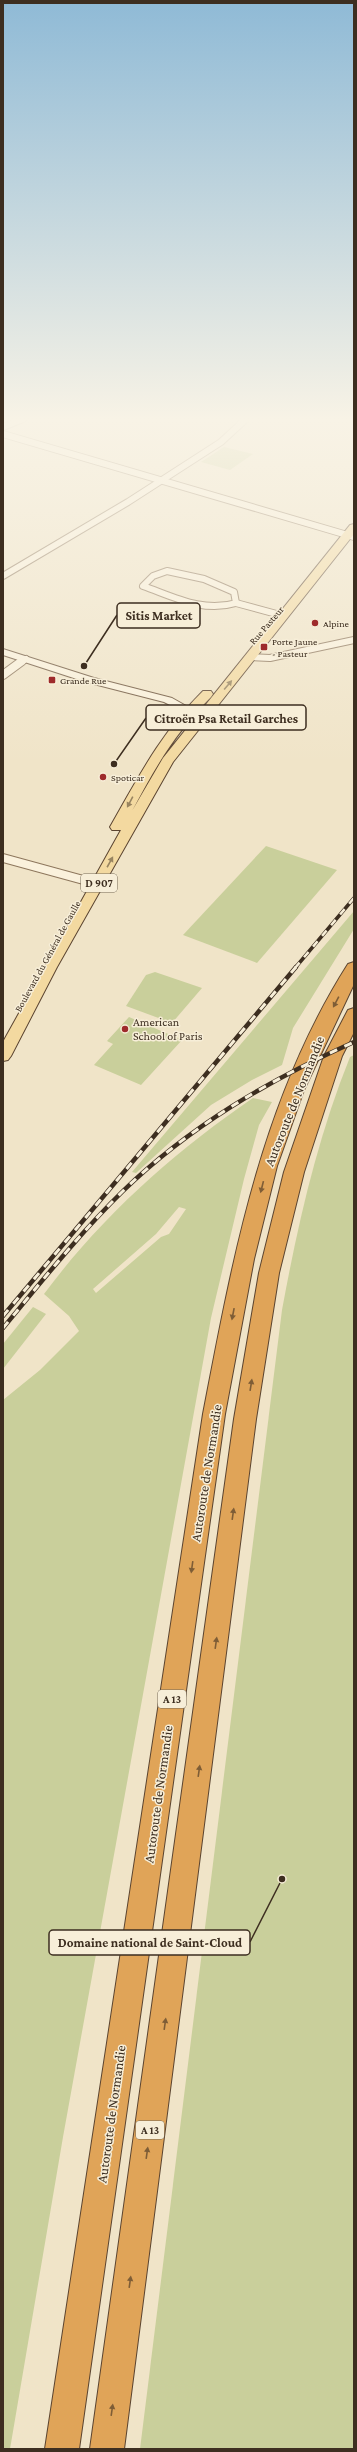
<svg xmlns="http://www.w3.org/2000/svg" width="357" height="2452" viewBox="0 0 357 2452" font-family="'Crimson Pro',serif">
	<style>
		.green { fill: #c9cf9b; fill-rule: evenodd }
		.lines { fill: none; stroke-linecap: round; stroke-linejoin: round }
		.minor-far1-casing { stroke: #8d765c; stroke-width: 8 }
		.minor-casing { stroke: #8d765c; stroke-width: 10 }
		.secondary-casing { stroke: #6f573f; stroke-width: 2 }
		.primary-casing { stroke: #5b4430; stroke-width: 2 }
		.motorway-casing { stroke: #5b4430; stroke-width: 2 }
		.minor-far1 { stroke: #faf1dc; stroke-width: 6 }
		.minor { stroke: #faf1dc; stroke-width: 8 }
		.secondary { fill: #faf1dc; fill-rule: evenodd }
		.primary { fill: #f3d9a0; fill-rule: evenodd }
		.motorway { fill: #e0a458; fill-rule: evenodd }
		.rail-far1-casing { stroke: #3d2e20; stroke-width: 3.5 }
		.rail-casing { stroke: #3d2e20; stroke-width: 4.5 }
		.rail-far1 { stroke: #f7eed8; stroke-width: 2.5; stroke-dasharray: 7; stroke-linecap: butt }
		.rail { stroke: #f7eed8; stroke-width: 3; stroke-dasharray: 8; stroke-linecap: butt }
		.oneway { fill: #988460 }
		.oneway2 { fill: #7e5d36 }
		.poi-dot { fill: #9e2a2b; stroke: #f7eed8; stroke-width: 1.5 }
		.labels { text-anchor: middle; stroke-width: 3; stroke-linejoin: round; paint-order: stroke }
		.far-poi-label { font-size: 10px; fill: #3d2e20; stroke: #f7eed8; text-anchor: start }
		.far-street-label { font-size: 10px; fill: #3d2e20; stroke: #f7eed8 }
		.shield { fill: #f7eed8; stroke: #756857; stroke-width: 1 }
		.shield-label { font-size: 11px; font-weight: bold; fill: #3d2e20 }
		.poi-label { font-size: 12px; fill: #3d2e20; stroke: #f7eed8; text-anchor: start }
		.near-street-label { font-size: 14px; fill: #3d2e20; stroke: #f7eed8 }
		.leader { fill: none; stroke: #3d2e20; stroke-width: 1.5 }
		.callout-dot { fill: #3d2e20; stroke: #f7eed8; stroke-width: 1.5 }
		.callout { fill: #f7eed8; stroke: #3d2e20; stroke-width: 1.5 }
		.callout-label { font-size: 13px; text-anchor: middle; font-weight: bold; fill: #3d2e20 }
	</style>
	<rect width="100%" height="100%" fill="#f0e4c8"/>
	<g class="green">
		<polygon points="224,447 253,454 230,470 201,462"/>
		<polygon points="266,846 337,870 257,963 183,935"/>
		<polygon points="354,911 354,929 293,1028 282,1065 252,1080 211,1105 136,1173 132,1172"/>
		<polygon points="155,972 202,988 172,1023 126,1006 146,975"/>
		<polygon points="129,1017 182,1040 141,1085 94,1065 113,1044 107,1041"/>
		<path d="M354 1055V2449H140L282 1310C298 1223 317 1139 350 1057Z"/>
		<path d="M253 1098 272 1102 259 1125 244 1179 211 1318 63 2137 10 2449H3V1400L40 1370 79 1331 69 1316 44 1294C102 1216 174 1152 253 1098ZM179 1207 186 1209 169 1234 161 1237 96 1293 93 1289 156 1234Z"/>
		<polygon points="33,1307 46,1314 3,1369 3,1344"/>
	</g>
	<g class="lines">
		<defs>
			<g id="minor-far1">
				<polyline points="3,427 23,419"/>
				<polyline points="3,434 354,537"/>
				<path d="M167 571 204 579 234 592 236 603C203 613 174 597 143 586L153 576Z"/>
				<polyline points="3,576 128,502 221,442 246,419"/>
				<polyline points="236,603 284,616"/>
				<polyline points="251,657 270,658 354,640"/>
				<polyline points="21,662 26,659"/>
			</g>
			<g id="minor">
				<polyline points="3,675 22,661"/>
				<polyline points="3,858 98,884"/>
			</g>
			<polygon id="secondary" points="3,649 94,678 172,698 195,711 190,714 186,713 164,702 86,682 3,655"/>
			<path id="primary" d="M354 524V534L173 762 57 967 11 1056 8 1060 3 1061V1042L121 830H112L110 827C139 776 161 733 203 691H211L213 694 211 697C175 733 156 766 132 811L163 758 350 525Z"/>
			<g id="motorway">
				<path d="M354 962V984L304 1090 277 1166 254 1259 225 1414 79 2449H45L203 1414C233 1258 261 1101 348 964Z"/>
				<polygon points="354,1008 354,1032 342,1056 304,1172 279,1273 256,1419 124,2449 90,2449 234,1419 259,1273 284,1172 324,1056 348,1010"/>
			</g>
		</defs>
		<use href="#minor-far1" class="minor-far1-casing"/>
		<use href="#minor" class="minor-casing"/>
		<use href="#secondary" class="secondary-casing"/>
		<use href="#primary" class="primary-casing"/>
		<use href="#motorway" class="motorway-casing"/>
		<use href="#minor-far1" class="minor-far1"/>
		<use href="#minor" class="minor"/>
		<use href="#secondary" class="secondary"/>
		<use href="#primary" class="primary"/>
		<use href="#motorway" class="motorway"/>
		<defs>
			<polyline id="rail-far1" points="295,968 354,898"/>
			<g id="rail">
				<polyline points="3,1316 296,967"/>
				<path d="M3 1328C42 1281 80 1233 123 1191 190 1126 269 1080 354 1042"/>
			</g>
		</defs>
		<use href="#rail-far1" class="rail-far1-casing"/>
		<use href="#rail" class="rail-casing"/>
		<use href="#rail-far1" class="rail-far1"/>
		<use href="#rail" class="rail"/>
	</g>
	<defs><path id="oneway-solid" d="M-6-.8H1V-3.2L6.5 0L1 3.2V.8H-6Z"/></defs>
	<g class="oneway">
		<use href="#oneway-solid" transform="translate(228 685) rotate(-50)"/>
		<use href="#oneway-solid" transform="translate(130 802) rotate(118)"/>
		<use href="#oneway-solid" transform="translate(110 862) rotate(-61)"/>
	</g>
	<g class="oneway2">
		<use href="#oneway-solid" transform="translate(336 1002) rotate(118)"/>
		<use href="#oneway-solid" transform="translate(262 1187) rotate(104)"/>
		<use href="#oneway-solid" transform="translate(233 1314) rotate(101)"/>
		<use href="#oneway-solid" transform="translate(251 1385) rotate(-81)"/>
		<use href="#oneway-solid" transform="translate(233 1514) rotate(-82)"/>
		<use href="#oneway-solid" transform="translate(192 1567) rotate(98)"/>
		<use href="#oneway-solid" transform="translate(216 1643) rotate(-82)"/>
		<use href="#oneway-solid" transform="translate(199 1771) rotate(-82)"/>
		<use href="#oneway-solid" transform="translate(165 2024) rotate(-82)"/>
		<use href="#oneway-solid" transform="translate(147 2153) rotate(-82)"/>
		<use href="#oneway-solid" transform="translate(130 2282) rotate(-82)"/>
		<use href="#oneway-solid" transform="translate(112 2410) rotate(-82)"/>
	</g>
	<linearGradient id="sky" x2="0" y2="1"><stop stop-color="#8fbad6"/><stop offset="0.55" stop-color="#f8f3e6"/><stop offset="1" stop-color="#f8f3e6" stop-opacity="0"/></linearGradient>
	<rect width="357" height="763" fill="url(#sky)"/>
	<g class="poi-dot">
		<circle cx="315" cy="623" r="4"/>
		<rect x="260" y="643" width="8" height="8" rx="2"/>
		<rect x="48" y="676" width="8" height="8" rx="2"/>
		<circle cx="103" cy="777" r="4"/>
		<circle cx="125" cy="1029" r="4"/>
	</g>
	<g class="labels">
		<g class="far-poi-label">
			<text x="323" y="627">Alpine</text>
			<text x="272" y="645">Porte Jaune<tspan x="272" dy="12">- Pasteur</tspan></text>
			<text x="60" y="684">Grande Rue</text>
			<text x="111" y="781">Spoticar</text>
		</g>
		<g class="far-street-label">
			<text transform="translate(266 625) rotate(-49)" y="4">Rue Pasteur</text>
			<text transform="translate(47 956) rotate(-61)" y="4">Boulevard du Général de Gaulle</text>
		</g>
		<g class="shield">
			<rect x="81" y="874" width="36" height="18" rx="3"/>
			<rect x="158" y="1690" width="28" height="18" rx="3"/>
			<rect x="136" y="2121" width="28" height="18" rx="3"/>
		</g>
		<g class="shield-label">
			<text x="99" y="887">D 907</text>
			<text x="172" y="1703">A 13</text>
			<text x="150" y="2134">A 13</text>
		</g>
		<g class="poi-label">
			<text x="133" y="1026">American<tspan x="133" dy="14">School of Paris</tspan></text>
		</g>
		<g class="near-street-label">
			<text transform="translate(294 1101) rotate(-68)" y="5">Autoroute de Normandie</text>
			<text transform="translate(206 1473) rotate(-81)" y="5">Autoroute de Normandie</text>
			<text transform="translate(158 1794) rotate(-82)" y="5">Autoroute de Normandie</text>
			<text transform="translate(111 2114) rotate(-82)" y="5">Autoroute de Normandie</text>
		</g>
	</g>
	<path class="leader" d="M84 666L117 615M114 764L146 718M282 1879L250 1942"/>
	<g class="callout-dot">
		<circle cx="84" cy="666" r="4"/>
		<circle cx="114" cy="764" r="4"/>
		<circle cx="282" cy="1879" r="4"/>
	</g>
	<g class="callout">
		<rect x="117" y="603" width="83" height="25" rx="4"/>
		<rect x="146" y="705" width="160" height="25" rx="4"/>
		<rect x="49" y="1930" width="201" height="25" rx="4"/>
	</g>
	<g class="callout-label">
		<text x="159" y="620">Sitis Market</text>
		<text x="226" y="723">Citroën Psa Retail Garches</text>
		<text x="150" y="1947">Domaine national de Saint-Cloud</text>
	</g>
	<rect width="357" height="2452" fill="none" stroke="#3d2e20" stroke-width="8"/>
</svg>
